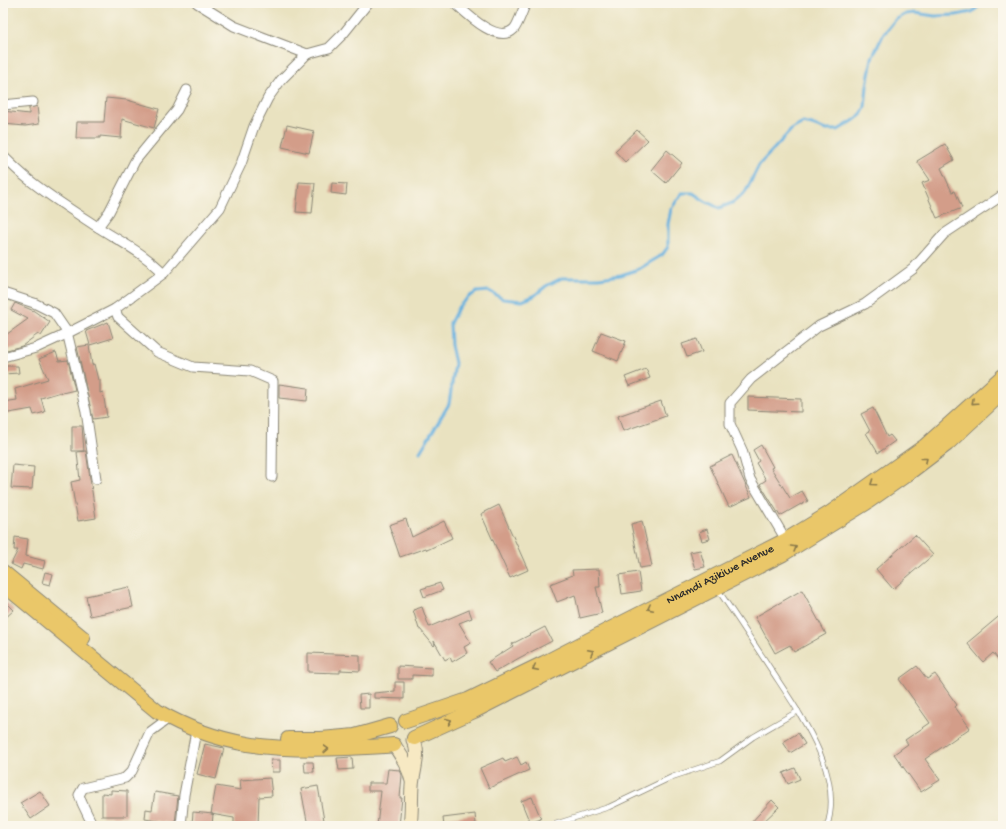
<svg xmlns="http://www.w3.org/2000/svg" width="1006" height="829" viewBox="0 0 1006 829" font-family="'Gochi Hand',sans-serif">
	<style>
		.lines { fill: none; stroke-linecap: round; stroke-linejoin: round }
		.stream { stroke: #67b1df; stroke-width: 3 }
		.building { fill: #d39d89 }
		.lane-casing { stroke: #8a8676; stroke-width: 6 }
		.street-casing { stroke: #8a8676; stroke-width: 11 }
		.secondary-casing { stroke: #8a8676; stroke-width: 15 }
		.primary-casing { stroke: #8a8676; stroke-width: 16 }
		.lane { stroke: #fff; stroke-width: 4.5 }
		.street { stroke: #fff; stroke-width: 9 }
		.secondary { stroke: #f7e9c3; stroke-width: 13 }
		.primary { stroke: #eac769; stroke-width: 14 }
		.oneway { stroke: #8a794a }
		.labels { text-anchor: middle; stroke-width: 3; stroke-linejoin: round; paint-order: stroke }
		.street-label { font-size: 12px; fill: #2b2b2b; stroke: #fbf7ec }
	</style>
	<rect width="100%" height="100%" fill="#fbf7ec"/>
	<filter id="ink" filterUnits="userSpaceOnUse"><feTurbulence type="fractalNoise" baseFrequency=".025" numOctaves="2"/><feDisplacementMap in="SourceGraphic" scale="8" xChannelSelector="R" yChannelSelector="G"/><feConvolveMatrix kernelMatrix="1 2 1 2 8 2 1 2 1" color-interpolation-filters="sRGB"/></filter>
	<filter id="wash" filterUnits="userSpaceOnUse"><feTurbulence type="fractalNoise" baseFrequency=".012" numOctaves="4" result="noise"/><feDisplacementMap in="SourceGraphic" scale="16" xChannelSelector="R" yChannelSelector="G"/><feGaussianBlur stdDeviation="0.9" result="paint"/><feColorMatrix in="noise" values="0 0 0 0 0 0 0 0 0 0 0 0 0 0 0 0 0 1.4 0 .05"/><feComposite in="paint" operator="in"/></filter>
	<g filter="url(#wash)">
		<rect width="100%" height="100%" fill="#e9e2c0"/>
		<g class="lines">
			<polyline class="stream" points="420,452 449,404 455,363 451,345 450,323 459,306 470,296 477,292 489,291 503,299 522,301 534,296 546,286 562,278 599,278 621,275 639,269 662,255 668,247 668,224 671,209 682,193 693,193 705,201 719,208 732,203 745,193 759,165 792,129 803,123 812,125 826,130 838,130 853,121 861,115 865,107 867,86 872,58 883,35 895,20 906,14 915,13 935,16 956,15 972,12 978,7 980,3"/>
		</g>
		<g id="blocks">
			<g class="building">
				<polygon points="106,98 127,100 159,109 154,128 122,119 121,138 100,136 100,138 76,138 77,122 104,122"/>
				<polygon points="37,106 39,124 25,126 3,124 3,111 29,114 29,108"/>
				<polygon points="287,125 314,131 309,153 282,147"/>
				<polygon points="637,130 648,140 625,162 615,151"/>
				<polygon points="945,144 954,160 941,168 952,192 955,191 962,208 937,218 922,183 930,180 917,161"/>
				<polygon points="667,150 682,163 666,183 651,170"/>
				<polygon points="299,182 315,183 312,213 296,212"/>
				<polygon points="332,183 347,184 346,195 331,193"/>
				<polygon points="15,303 34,311 50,322 41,336 38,334 22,346 3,351 3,337 28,319 11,310"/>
				<polygon points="108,322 113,338 90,345 86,331"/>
				<polygon points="601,332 626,341 618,361 593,351"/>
				<polygon points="697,339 702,352 687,357 682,344"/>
				<polygon points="89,345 92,365 94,364 98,380 100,380 100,393 103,392 107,417 93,419 77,347"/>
				<polygon points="56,352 59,361 68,360 75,390 62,393 61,392 41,398 45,412 34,415 32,409 3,414 3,402 17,400 15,389 48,379 39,359"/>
				<polygon points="3,366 18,366 19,373 3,374"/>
				<polygon points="646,369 650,378 629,386 625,377"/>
				<polygon points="279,384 308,388 307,401 279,398"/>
				<polygon points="748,397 801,399 801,412 748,410"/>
				<polygon points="661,401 666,416 623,431 618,416"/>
				<polygon points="873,408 887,437 890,435 895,441 878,453 866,433 870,431 861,414"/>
				<polygon points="72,426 82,426 84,451 72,451"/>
				<polygon points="761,445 773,467 771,468 790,498 802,491 808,501 801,505 801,504 780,516 760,484 766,480 756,463 759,461 753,450"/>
				<polygon points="86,451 96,518 78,521 71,482 80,480 77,452"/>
				<polygon points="732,455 751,497 729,507 710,466"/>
				<polygon points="13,465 34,467 32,489 11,488"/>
				<polygon points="499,505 528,570 510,578 481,514"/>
				<polygon points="406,519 412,537 444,521 452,538 427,550 426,548 400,557 389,525"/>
				<polygon points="642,521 652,566 640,568 631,524"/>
				<polygon points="707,529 710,539 702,541 699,532"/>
				<polygon points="915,535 933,555 893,589 876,569"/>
				<polygon points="15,537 28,539 26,556 45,561 43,569 23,564 21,569 11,564 18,550 14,550"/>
				<polygon points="700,550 705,567 695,569 690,552"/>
				<polygon points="599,569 600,587 596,587 602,613 580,618 575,595 557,602 550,584 573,575 572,570"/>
				<polygon points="45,572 53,574 50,585 42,583"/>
				<polygon points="638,572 641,591 622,594 619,575"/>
				<polygon points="440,583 443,590 424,597 421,589"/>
				<polygon points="129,587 133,607 90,616 86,596"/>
				<polygon points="802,590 826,634 794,652 790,645 775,653 755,617"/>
				<polygon points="3,599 14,610 3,620"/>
				<polygon points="422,607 429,627 469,610 472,618 459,623 471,643 464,647 467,653 452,662 450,657 445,660 434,641 435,645 434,646 420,629 419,629 413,610"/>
				<polygon points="1003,613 1003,665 993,653 983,662 967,643"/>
				<polygon points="545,627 552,641 519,658 495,672 488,662 513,646 512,644"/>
				<polygon points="308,653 360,655 360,671 340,670 340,673 308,672"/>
				<polygon points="398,666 432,668 432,676 412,675 412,679 398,679"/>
				<polygon points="917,666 927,679 935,674 957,705 955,707 970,728 925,759 940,780 921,792 894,754 908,744 905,740 930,723 899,679"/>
				<polygon points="395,682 404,682 404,699 374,698 374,693 395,691"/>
				<polygon points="369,694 369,708 360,708 359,695"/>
				<polygon points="798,733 805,744 790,753 783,742"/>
				<polygon points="205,744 224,748 216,779 197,774"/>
				<polygon points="352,757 353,769 339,770 337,758"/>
				<polygon points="517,757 521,765 526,762 529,770 489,788 480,768 503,758 505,762"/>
				<polygon points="271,760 280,760 280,772 272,772"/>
				<polygon points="304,762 313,762 314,772 305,772"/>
				<polygon points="795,768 800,779 788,784 783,773"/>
				<polygon points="388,769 400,770 402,775 400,798 402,798 399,826 377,826 381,791 368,791 368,783 386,783"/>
				<polygon points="270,778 272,796 259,797 258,826 234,826 234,818 211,814 216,786 241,790 240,780"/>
				<polygon points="318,786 325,826 308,826 301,789"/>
				<polygon points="111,790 127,791 127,816 102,816 102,793 111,794"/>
				<polygon points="40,791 50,806 31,819 20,803"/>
				<polygon points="155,792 178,796 175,824 145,819 146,809 152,810"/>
				<polygon points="532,797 541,819 530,823 521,801"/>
				<polygon points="772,800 779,807 759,826 748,826"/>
				<polygon points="193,812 213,814 212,826 192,825"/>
				<polygon points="475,814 476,824 462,826 444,826 443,818"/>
			</g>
		</g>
	</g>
	<g filter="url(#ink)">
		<use href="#blocks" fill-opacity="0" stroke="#8a8676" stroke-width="1"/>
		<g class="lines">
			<defs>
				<g id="lane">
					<path d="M718 590C736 616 753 642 770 668 797 710 845 773 827 826"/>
					<polyline points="549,826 609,807 672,777 720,761 753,737 798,711"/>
				</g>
				<g id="street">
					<polyline points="197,3 234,26 307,54 329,48 344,33 368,3"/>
					<path d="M455 3C467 14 498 45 514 29 518 25 523 9 526 3"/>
					<polyline points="3,105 33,102"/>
					<path d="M3 156C11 164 19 172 28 179 49 196 73 211 96 226 121 242 142 252 164 273"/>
					<polyline points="98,227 109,212 135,161 177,110 187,90"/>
					<polyline points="3,293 34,303 54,313 67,332 86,411 96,479"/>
					<polyline points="115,309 118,317 157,352 193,367 250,371 273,381 272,477"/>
					<polyline points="3,357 36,348 60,337 115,309 164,273 220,208 241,164 254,126 268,98 281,80 307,54"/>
					<polyline points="786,540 750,479 742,450 730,424 730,403 751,379 819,326 865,304 913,269 944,234 1003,195"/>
					<polyline points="93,826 82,803 79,795 83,788 125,778 132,771 150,732 169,718"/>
					<polyline points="181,826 184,795 196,731"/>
				</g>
				<g id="secondary">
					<path d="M394 745C402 757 409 767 412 781"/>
					<path d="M410 826C412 813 411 799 412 786 413 771 421 753 413 740"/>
				</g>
				<g id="primary">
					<polyline points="3,572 83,638"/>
					<path d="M3 584 157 711C219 747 275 751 345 748 361 747 377 747 394 745"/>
					<path id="s1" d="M406 721 468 700 544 663 610 629 786 540 830 513 925 446 1003 376"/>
					<polyline points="414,738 474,711 783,554 866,503 906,475 947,444 1003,392"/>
					<polyline points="288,739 321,739 355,736 390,726"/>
				</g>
			</defs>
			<use href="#lane" class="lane-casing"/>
			<use href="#street" class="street-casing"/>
			<use href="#secondary" class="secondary-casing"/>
			<use href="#primary" class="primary-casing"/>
			<use href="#lane" class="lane"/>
			<use href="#street" class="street"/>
			<use href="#secondary" class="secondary"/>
			<use href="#primary" class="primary"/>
		</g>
		<defs><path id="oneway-chevron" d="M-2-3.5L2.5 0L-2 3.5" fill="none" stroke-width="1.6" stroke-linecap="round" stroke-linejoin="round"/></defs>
		<g class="oneway">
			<use href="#oneway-chevron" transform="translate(974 402) rotate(138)"/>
			<use href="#oneway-chevron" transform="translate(925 460) rotate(-38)"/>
			<use href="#oneway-chevron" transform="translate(873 483) rotate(145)"/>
			<use href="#oneway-chevron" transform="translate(794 548) rotate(-31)"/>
			<use href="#oneway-chevron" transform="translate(650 608) rotate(153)"/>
			<use href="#oneway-chevron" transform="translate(591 652) rotate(-27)"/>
			<use href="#oneway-chevron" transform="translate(535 668) rotate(154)"/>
			<use href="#oneway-chevron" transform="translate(449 721) rotate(-23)"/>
			<use href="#oneway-chevron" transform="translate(326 749) rotate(-3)"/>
		</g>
	</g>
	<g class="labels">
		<g class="street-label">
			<text dy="4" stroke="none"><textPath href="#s1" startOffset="347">Nnamdi Azikiwe Avenue</textPath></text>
		</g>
	</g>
	<rect width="1006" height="829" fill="none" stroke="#fbf7ec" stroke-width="16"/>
</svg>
